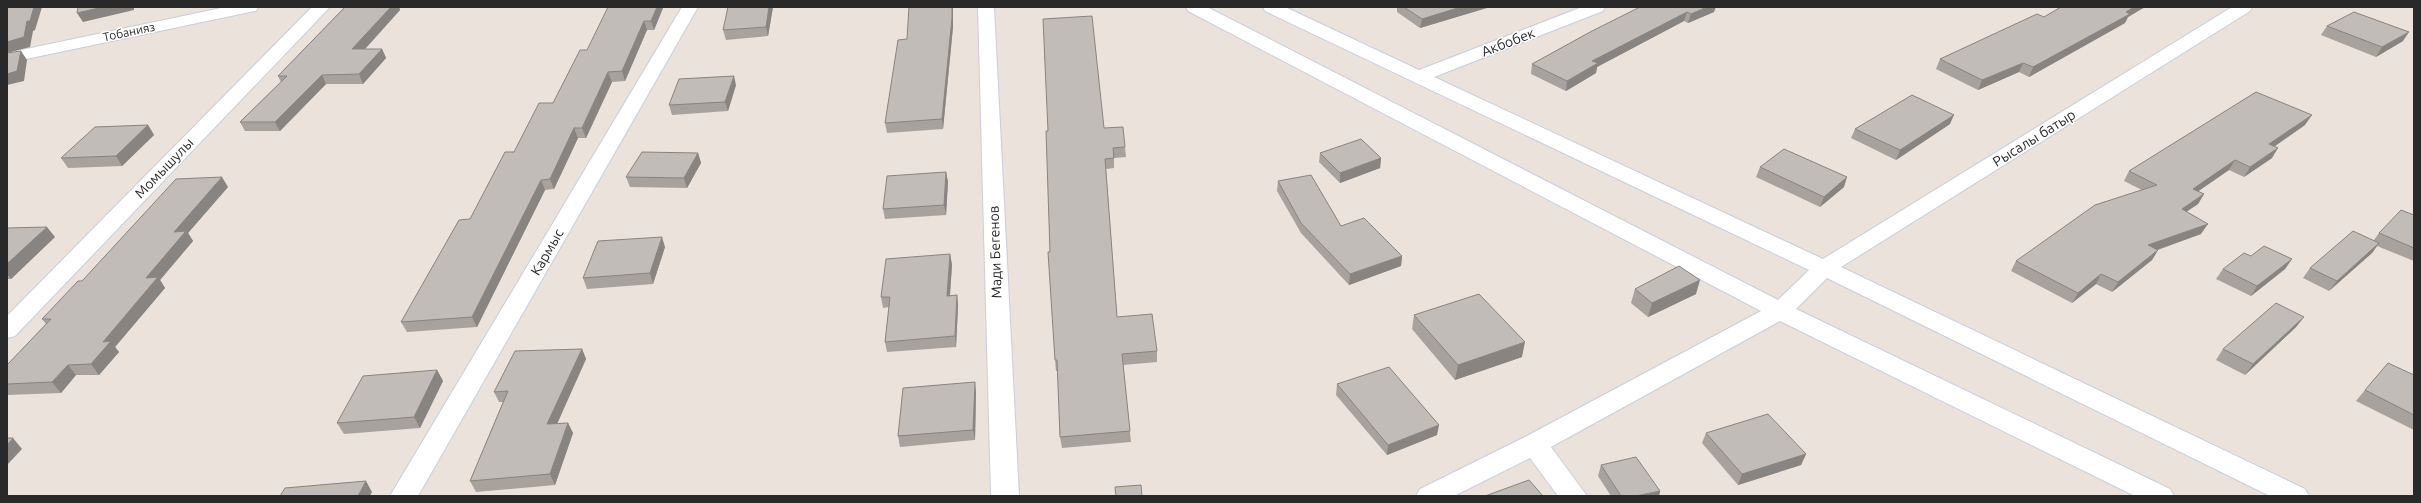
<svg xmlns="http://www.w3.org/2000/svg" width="2421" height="503" viewBox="0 0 2421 503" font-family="Ubuntu,sans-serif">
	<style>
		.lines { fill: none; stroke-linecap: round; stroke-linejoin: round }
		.street-casing { stroke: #caceda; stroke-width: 2 }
		.street { fill: #fff; fill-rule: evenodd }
		.wall { fill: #a7a29e }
		.shaded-wall { fill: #888481 }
		.building { fill: #c2bcb8; stroke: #888481 }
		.labels { text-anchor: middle; stroke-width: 3; stroke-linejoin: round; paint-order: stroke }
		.far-street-label { font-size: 12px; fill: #292929; stroke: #fff }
		.street-label { font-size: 14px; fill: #292929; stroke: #fff }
	</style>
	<rect width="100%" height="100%" fill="#eae2db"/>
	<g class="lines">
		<defs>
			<g id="street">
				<polygon points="226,7 258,7 256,11 250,12 7,63 7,53"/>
				<polygon points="312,7 330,7 15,336 7,338 7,316"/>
				<polygon points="682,7 698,7 418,496 390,496"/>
				<polygon points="978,7 994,7 1019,496 991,496"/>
				<polygon points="1186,7 1207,7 1778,300 1809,270 1265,11 1263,7 1285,7 1419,70 1582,7 1605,7 1603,11 1434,77 1823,259 2232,7 2252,7 2250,11 1841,267 2305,489 2309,496 2270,496 1827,278 1796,309 2170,489 2174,496 2135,496 1780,321 1551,447 1587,496 1558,496 1530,458 1454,496 1416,496 1420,489 1525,437 1761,311 1188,11"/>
			</g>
		</defs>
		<use href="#street" class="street-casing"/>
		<use href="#street" class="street"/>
	</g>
	<g class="wall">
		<polygon points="345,7 399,7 400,10 365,49 382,49 386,58 363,84 326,84 280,131 245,131 240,122 281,82 278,76"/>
		<polygon points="773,7 768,36 726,40 723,30"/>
		<polygon points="1397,7 1490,7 1420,28 1397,12"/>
		<polygon points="1640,7 1714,12 1688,23 1684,21 1597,67 1596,73 1566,91 1531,74 1532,64"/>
		<polygon points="2061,7 2145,7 2128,17 2125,23 2029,77 2019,72 1978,90 1936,69 1940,59 2044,17"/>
		<polygon points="663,8 654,30 647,30 625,81 612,82 586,138 578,138 554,189 545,190 477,327 407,332 401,322 514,152 553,103 587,50"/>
		<polygon points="2327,26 2403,41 2376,57 2321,35"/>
		<polygon points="953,27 943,129 887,133 885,123 907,39"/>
		<polygon points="736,85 728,111 672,115 669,105"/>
		<polygon points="1950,124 1896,160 1851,138 1855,129"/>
		<polygon points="148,125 154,135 122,166 68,168 61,158"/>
		<polygon points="2305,125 2274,147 2272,158 2244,177 2229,170 2198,191 2204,194 2198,204 2186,211 2201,234 2158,250 2152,260 2112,292 2096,284 2072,303 2011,271 2016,261 2142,190 2124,181 2129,171"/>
		<polygon points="1104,128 1125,147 1126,157 1114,158 1114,168 1106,169 1117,317 1157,351 1157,362 1123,365 1131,442 1062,448 1060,437 1058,371 1056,371 1055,360 1050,252 1048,131"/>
		<polygon points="698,153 701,163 687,188 630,187 626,177"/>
		<polygon points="1320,153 1381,158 1380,168 1340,183 1319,162"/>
		<polygon points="1760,167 1844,187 1820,207 1756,177"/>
		<polygon points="946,172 948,182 946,215 885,219 883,209"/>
		<polygon points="1278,181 1341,226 1402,256 1401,266 1349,285 1301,233 1277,191"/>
		<polygon points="228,187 188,233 193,241 160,280 165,288 115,347 119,352 99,375 76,375 61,393 7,395 7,365 46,324 42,319 82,281"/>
		<polygon points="2414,215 2414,261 2377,246 2372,253 2329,291 2303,278 2310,268 2374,240 2379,233"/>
		<polygon points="7,228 55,237 11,279 7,279"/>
		<polygon points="665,247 653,284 587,289 583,278"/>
		<polygon points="950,254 952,265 950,296 957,295 958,306 956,347 887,352 885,342 889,307 883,308 881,297"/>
		<polygon points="2251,256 2292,259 2285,269 2251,296 2216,279 2223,269"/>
		<polygon points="1635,289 1696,294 1648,317 1631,303"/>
		<polygon points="1414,315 1522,357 1455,380 1412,329"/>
		<polygon points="2304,317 2296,327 2245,375 2216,360 2223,349"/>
		<polygon points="582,349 586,359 557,424 568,423 573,433 555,485 476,492 470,481 503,402 499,402 494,392"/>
		<polygon points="437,370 443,381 420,428 344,434 337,423"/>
		<polygon points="2414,375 2414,430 2356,401 2365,390"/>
		<polygon points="1337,384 1437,435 1387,455 1336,395"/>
		<polygon points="976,392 975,440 900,447 898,436"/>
		<polygon points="1706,433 1806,454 1801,465 1738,485 1702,443"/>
		<polygon points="1601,465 1660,491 1659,496 1611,496 1598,476"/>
	</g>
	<g class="shaded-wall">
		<polygon points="34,7 42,7 35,30 33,31 30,47 7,53 7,42 27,21"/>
		<polygon points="103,7 134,7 134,10 83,22 77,13"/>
		<polygon points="391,7 399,7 400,10 356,59 352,49"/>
		<polygon points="657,7 663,7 663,8 654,30 651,21"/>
		<polygon points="769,7 773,7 768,36 766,27"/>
		<polygon points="952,7 953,7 953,27 943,129 942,119"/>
		<polygon points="1461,7 1490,7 1420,28 1422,19"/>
		<polygon points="1707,7 1716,7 1714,12 1688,23 1691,14"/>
		<polygon points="2134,7 2145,7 2128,17 2125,23 2029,77 2033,67"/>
		<polygon points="1687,12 1684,21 1597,67 1596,73 1566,91 1567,81 1592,61"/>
		<polygon points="644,21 647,30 625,81 622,71"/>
		<polygon points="2409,32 2403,41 2376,57 2382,47"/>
		<polygon points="382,49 386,58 363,84 359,74"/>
		<polygon points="21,51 27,60 24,81 7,85 7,74"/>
		<polygon points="2023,63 2019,72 1978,90 1982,80"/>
		<polygon points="608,72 612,82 586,138 582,128"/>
		<polygon points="322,75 326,84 280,131 275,122"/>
		<polygon points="734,76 736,85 728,111 725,102"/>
		<polygon points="1954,115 1950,124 1896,160 1900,150"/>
		<polygon points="2312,115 2305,125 2263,154 2269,144"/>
		<polygon points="148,125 154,135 122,166 116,156"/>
		<polygon points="574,128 578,138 554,189 550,179"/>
		<polygon points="2278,148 2272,158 2244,177 2250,167"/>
		<polygon points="698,153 701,163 687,188 684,178"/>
		<polygon points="1381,158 1380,168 1340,183 1340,173"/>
		<polygon points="2235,160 2229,170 2187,199 2193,189"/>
		<polygon points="946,172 948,182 946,215 944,205"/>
		<polygon points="222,177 228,187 188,233 193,241 160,280 165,288 115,347 119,352 99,375 91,364 103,342 146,278 174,232"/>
		<polygon points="1847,177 1844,187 1820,207 1824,197"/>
		<polygon points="541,180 545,190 477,327 472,317"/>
		<polygon points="2204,194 2198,204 2176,219 2182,209"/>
		<polygon points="2208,224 2201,234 2142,255 2148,245"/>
		<polygon points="47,227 55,237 11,279 7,274 7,264"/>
		<polygon points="662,237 665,247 653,284 650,273"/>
		<polygon points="2379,243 2372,253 2329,291 2337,281"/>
		<polygon points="2158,250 2152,260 2112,292 2118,282"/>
		<polygon points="950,254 952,265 949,306 947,296"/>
		<polygon points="1402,256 1401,266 1349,285 1350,274"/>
		<polygon points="2292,259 2285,269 2251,296 2257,286"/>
		<polygon points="2101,274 2096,284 2072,303 2078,293"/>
		<polygon points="1700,280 1696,294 1648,317 1652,303"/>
		<polygon points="957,295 958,306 956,347 955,336"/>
		<polygon points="2304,317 2296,327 2245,375 2253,364"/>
		<polygon points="1525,342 1522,357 1455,380 1458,365"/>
		<polygon points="582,349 586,359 552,435 547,424"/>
		<polygon points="68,365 76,375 61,393 52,382"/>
		<polygon points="437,370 443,381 420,428 414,417"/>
		<polygon points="975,382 976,392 975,440 973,430"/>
		<polygon points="568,423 573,433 555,485 550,474"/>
		<polygon points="1439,425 1437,435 1387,455 1388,445"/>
		<polygon points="13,438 22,449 7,465 7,445"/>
		<polygon points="1806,454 1801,465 1738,485 1742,474"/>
		<polygon points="366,481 372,492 370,496 358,496"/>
		<polygon points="1660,491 1659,496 1636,496"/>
	</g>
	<g class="building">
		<polygon points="7,7 34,7 30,21 27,21 24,37 7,42"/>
		<polygon points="78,7 103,7 77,13"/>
		<polygon points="345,7 391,7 352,49 382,49 359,74 322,75 275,122 240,122 287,76 278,76"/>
		<polygon points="608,7 657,7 651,21 644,21 622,71 608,72 582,128 574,128 550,179 541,180 472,317 401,322 459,220 470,219 505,152 514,152 539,103 553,103 580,50 587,50"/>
		<polygon points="728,7 769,7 766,27 723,30"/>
		<polygon points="909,7 952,7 952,18 942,119 885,123 898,40 907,39"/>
		<polygon points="1404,7 1461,7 1422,19"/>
		<polygon points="1640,7 1707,7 1691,14 1687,12 1592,61 1598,63 1567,81 1532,64 1592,31"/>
		<polygon points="2061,7 2134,7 2126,12 2130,14 2033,67 2023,63 1982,80 1940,59 2037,14 2044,17"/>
		<polygon points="2354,12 2409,32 2382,47 2327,26"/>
		<polygon points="1092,16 1104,128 1123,127 1125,147 1113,148 1114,158 1105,159 1117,317 1152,314 1157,351 1122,354 1130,431 1060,437 1057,360 1055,360 1048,252 1050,252 1046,131 1048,131 1043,19"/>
		<polygon points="21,51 17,71 7,74 7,53"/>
		<polygon points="734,76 725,102 669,105 679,79"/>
		<polygon points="2256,92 2312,115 2269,144 2278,148 2250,167 2235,160 2193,189 2204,194 2182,209 2208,224 2148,245 2158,250 2118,282 2101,274 2078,293 2016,261 2095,205 2157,185 2129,171"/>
		<polygon points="1912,95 1954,115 1900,150 1855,129"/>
		<polygon points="148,125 116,156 61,158 95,127"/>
		<polygon points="1361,139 1381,158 1340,173 1320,153"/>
		<polygon points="1784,149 1847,177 1824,197 1760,167"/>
		<polygon points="642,152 698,153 684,178 626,177"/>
		<polygon points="946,172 944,205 883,209 887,176"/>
		<polygon points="1311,175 1341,226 1364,218 1402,256 1350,274 1301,223 1278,181"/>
		<polygon points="222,177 174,232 186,231 146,278 158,277 103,342 111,341 91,364 68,365 52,382 7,384 7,365 51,319 42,319 78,281 82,281 176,179"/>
		<polygon points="2401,210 2414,215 2414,248 2379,233"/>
		<polygon points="47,227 7,264 7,228"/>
		<polygon points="2353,231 2379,243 2337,281 2310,268"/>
		<polygon points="662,237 650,273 583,278 598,241"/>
		<polygon points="2264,246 2292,259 2257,286 2223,269 2244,253 2251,256"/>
		<polygon points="950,254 947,296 957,295 955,336 885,342 890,297 881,297 886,259"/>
		<polygon points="1679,266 1700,280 1652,303 1635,289"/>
		<polygon points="1479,294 1525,342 1458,365 1414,315"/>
		<polygon points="2276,303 2304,317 2253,364 2223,349"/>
		<polygon points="582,349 547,424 568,423 550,474 470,481 508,391 494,392 515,351"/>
		<polygon points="2388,363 2414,375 2414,415 2365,390"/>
		<polygon points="1389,367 1439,425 1388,445 1337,384"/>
		<polygon points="437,370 414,417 337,423 363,376"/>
		<polygon points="975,382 973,430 898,436 903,388"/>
		<polygon points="1768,414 1806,454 1742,474 1706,433"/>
		<polygon points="7,438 13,438 7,445"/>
		<polygon points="1636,457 1660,491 1636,496 1621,496 1601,465"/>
		<polygon points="1529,480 1543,496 1485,496"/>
		<polygon points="366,481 358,496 280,496 285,488"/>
		<polygon points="1141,485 1142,496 1116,496 1115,487"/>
	</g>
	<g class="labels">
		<g class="far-street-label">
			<text transform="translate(129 32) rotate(-12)" y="4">Тобанияз</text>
		</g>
		<g class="street-label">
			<text transform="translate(1508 42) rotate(-21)" y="5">Акбобек</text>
			<text transform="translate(2034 138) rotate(-32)" y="5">Рысалы батыр</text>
			<text transform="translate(164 168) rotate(-46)" y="5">Момышулы</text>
			<text transform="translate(547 252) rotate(-60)" y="5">Кармыс</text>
			<text transform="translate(995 252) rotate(-92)" y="5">Мади Бегенов</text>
		</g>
	</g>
	<rect width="2421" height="503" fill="none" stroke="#292929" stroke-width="16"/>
</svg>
